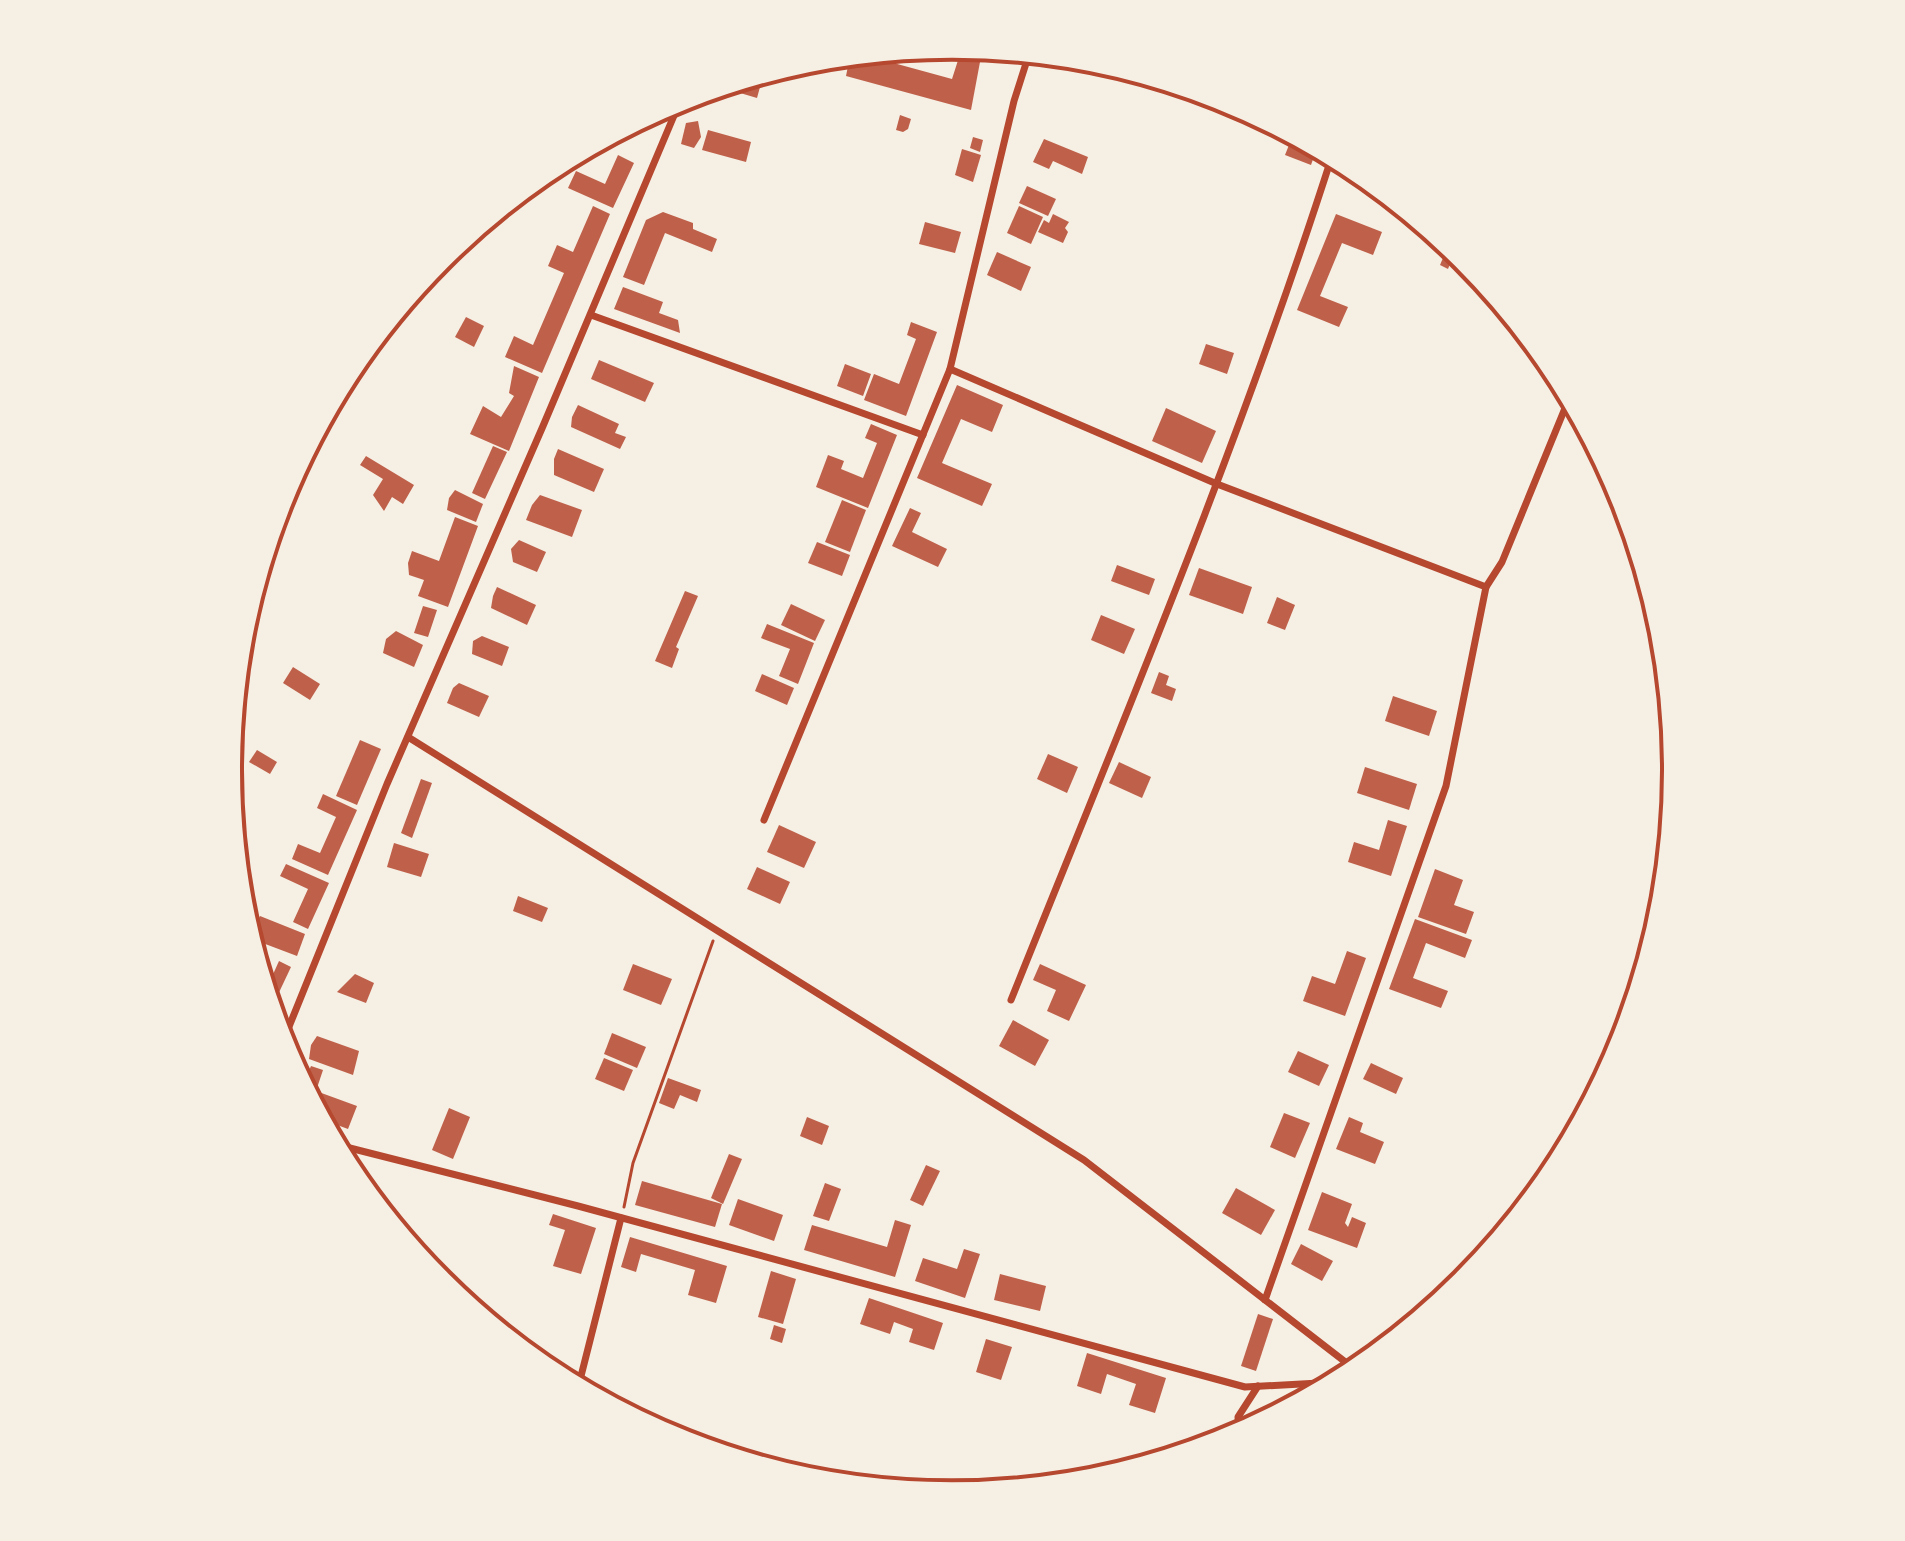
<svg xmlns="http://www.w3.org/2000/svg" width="1905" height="1541" viewBox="0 0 1905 1541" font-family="'Exo 2',sans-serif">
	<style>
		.building { fill: #bf614a }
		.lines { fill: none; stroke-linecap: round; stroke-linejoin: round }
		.path { stroke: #b5482f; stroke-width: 3 }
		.minor { stroke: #b5482f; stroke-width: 7 }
		.rim { fill: none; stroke: #b5482f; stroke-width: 4 }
	</style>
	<rect width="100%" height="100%" fill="#f6efe4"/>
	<g class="building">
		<polygon points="881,53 879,59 952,79 960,54 980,62 971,110 846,76 850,56"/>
		<polygon points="760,75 763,76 757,98 720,87"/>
		<polygon points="900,115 911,119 908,129 903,132 896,130"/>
		<polygon points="698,121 701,137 694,148 681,144 686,123"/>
		<polygon points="708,130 751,142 746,162 702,150"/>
		<polygon points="1293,135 1317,148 1311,165 1285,155"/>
		<polygon points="973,137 983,140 980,152 970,148"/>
		<polygon points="1044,139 1088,157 1082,174 1053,161 1049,169 1033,162"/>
		<polygon points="962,149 981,155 973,182 955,175"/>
		<polygon points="618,155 634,163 613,208 568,188 576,171 605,184"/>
		<polygon points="1027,186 1056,199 1048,216 1019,203"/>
		<polygon points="593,206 610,214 542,373 505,357 514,336 533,345 564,273 548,266 557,245 573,252"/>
		<polygon points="1019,206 1043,217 1031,244 1007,233"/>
		<polygon points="663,212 693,223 693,229 717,239 712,252 665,233 644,285 623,277 646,220"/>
		<polygon points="1053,214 1069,222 1065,228 1068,232 1063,243 1038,232 1044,220 1049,223"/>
		<polygon points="1336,214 1382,232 1373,255 1342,243 1320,296 1348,307 1339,327 1297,310"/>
		<polygon points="925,222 961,232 955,253 919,244"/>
		<polygon points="1446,251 1454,254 1448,269 1440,265"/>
		<polygon points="997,252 1031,267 1021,291 987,275"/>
		<polygon points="623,287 663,302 659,313 678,320 680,333 614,309"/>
		<polygon points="466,317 484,326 474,347 455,337"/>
		<polygon points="911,322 937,332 906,416 864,400 874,374 899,384 916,339 907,335"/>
		<polygon points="1206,344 1234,353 1227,374 1199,364"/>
		<polygon points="599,360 654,383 645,402 591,379"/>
		<polygon points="845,364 871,374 863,396 837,386"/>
		<polygon points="514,366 539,377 509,451 470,434 483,406 501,417 514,396 509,393"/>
		<polygon points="957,385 1003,405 992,432 961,419 942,463 992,484 982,506 917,478"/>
		<polygon points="578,405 619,424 615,433 626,437 620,449 571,427 572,417"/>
		<polygon points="1166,408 1216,431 1202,463 1152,441"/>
		<polygon points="871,424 897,435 868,508 816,487 828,455 844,461 841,469 863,478 877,443 865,438"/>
		<polygon points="493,446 507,452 485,499 472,493"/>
		<polygon points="558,449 604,469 594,492 554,475 554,459"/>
		<polygon points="366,456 414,485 403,504 392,497 384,511 373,495 383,479 360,465"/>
		<polygon points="455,490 483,504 476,522 447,510 449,498"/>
		<polygon points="540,495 582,510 572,537 526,520 532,505"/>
		<polygon points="842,500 866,510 850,552 825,542"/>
		<polygon points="910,508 921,513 912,532 947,549 938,567 892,546"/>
		<polygon points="455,517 478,526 448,607 418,596 424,580 409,575 408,563 412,551 439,561"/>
		<polygon points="519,540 546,552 537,572 513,562 511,549"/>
		<polygon points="817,542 850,555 842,576 808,563"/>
		<polygon points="1117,565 1155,579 1149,595 1111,581"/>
		<polygon points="1199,568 1252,587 1243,614 1189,595"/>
		<polygon points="497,587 536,605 527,625 491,608 493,596"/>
		<polygon points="685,591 698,596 676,647 679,649 672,668 655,661"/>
		<polygon points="1277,597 1295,605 1285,630 1267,623"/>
		<polygon points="791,604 825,620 815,641 781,625"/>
		<polygon points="423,606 437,610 428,637 414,633"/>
		<polygon points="1101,615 1135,629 1124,654 1091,640"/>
		<polygon points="767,624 814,643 798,684 779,676 790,649 761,638"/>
		<polygon points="396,631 423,645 414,667 383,653 386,639"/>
		<polygon points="482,636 509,647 502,666 472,654 473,641"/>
		<polygon points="293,667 320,684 310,700 283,683"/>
		<polygon points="1159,672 1169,676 1166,685 1176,689 1172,701 1151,693"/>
		<polygon points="762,674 794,688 787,705 755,691"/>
		<polygon points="459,683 489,696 479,717 447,703 453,688"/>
		<polygon points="1393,696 1437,711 1429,736 1385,721"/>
		<polygon points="360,740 381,749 357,805 336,796"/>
		<polygon points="257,750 277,762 270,774 249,762"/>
		<polygon points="1048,754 1078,767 1067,793 1037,779"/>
		<polygon points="1119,762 1151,777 1142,798 1109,783"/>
		<polygon points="1365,767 1417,784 1409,810 1357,793"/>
		<polygon points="421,779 432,783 412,838 401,833"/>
		<polygon points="323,794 357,810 328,875 292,859 298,844 320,853 336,817 317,808"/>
		<polygon points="1388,820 1407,826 1391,876 1348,862 1354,842 1379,850"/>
		<polygon points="779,825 816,842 804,868 767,852"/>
		<polygon points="394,843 429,854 421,877 387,867"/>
		<polygon points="286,864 329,883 308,929 293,922 308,889 280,876"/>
		<polygon points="757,867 790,882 780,904 747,889"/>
		<polygon points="1435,869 1463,880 1454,905 1474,912 1466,934 1418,917"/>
		<polygon points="518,896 548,908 542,922 513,911"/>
		<polygon points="260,916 305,934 297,956 252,939 255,925"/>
		<polygon points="1415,919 1472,940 1465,958 1426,943 1413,978 1448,991 1441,1008 1389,989"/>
		<polygon points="1347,951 1366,958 1345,1016 1303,1001 1312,976 1335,984"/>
		<polygon points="279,961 291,967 274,1003 269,1000 266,990"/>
		<polygon points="633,964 672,979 661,1005 623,990"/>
		<polygon points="1040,964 1086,985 1069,1021 1047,1011 1056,990 1033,980"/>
		<polygon points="355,974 374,983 366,1003 337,992"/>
		<polygon points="1013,1020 1049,1040 1035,1066 999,1046"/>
		<polygon points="612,1033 646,1047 637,1068 604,1054"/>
		<polygon points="317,1036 359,1051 353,1075 309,1059 311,1045"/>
		<polygon points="1298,1051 1329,1065 1319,1086 1288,1072"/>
		<polygon points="604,1058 633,1070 624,1091 595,1079"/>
		<polygon points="1371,1063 1403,1078 1396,1094 1363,1079"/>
		<polygon points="311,1066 323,1070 316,1091 357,1106 348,1129 321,1119 303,1085"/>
		<polygon points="668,1078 701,1090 697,1102 680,1095 674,1109 659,1103"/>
		<polygon points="449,1108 470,1117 453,1159 432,1150"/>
		<polygon points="1284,1113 1310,1123 1295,1158 1270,1147"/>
		<polygon points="807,1117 829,1126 822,1145 800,1136"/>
		<polygon points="1349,1117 1363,1123 1360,1132 1384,1142 1375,1164 1336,1149"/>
		<polygon points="729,1154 742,1159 723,1204 711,1198"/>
		<polygon points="926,1165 940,1171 923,1206 910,1200"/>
		<polygon points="642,1181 722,1204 715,1227 635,1205"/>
		<polygon points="825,1183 841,1189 829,1221 813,1216"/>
		<polygon points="1236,1188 1275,1210 1261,1235 1222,1213"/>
		<polygon points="1322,1192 1352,1204 1345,1223 1348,1227 1352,1217 1366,1223 1357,1248 1308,1230"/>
		<polygon points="738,1199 783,1215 774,1241 729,1225"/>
		<polygon points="553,1214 596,1228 581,1274 553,1266 565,1230 549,1225"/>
		<polygon points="895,1220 911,1225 895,1277 804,1250 812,1225 887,1247"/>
		<polygon points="630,1237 727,1266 716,1303 688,1295 695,1270 641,1254 636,1272 621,1267"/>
		<polygon points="1301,1244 1333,1261 1322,1281 1291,1264"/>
		<polygon points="964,1249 980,1254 965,1298 915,1281 923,1258 957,1269"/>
		<polygon points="771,1271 796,1279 783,1324 758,1317"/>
		<polygon points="1000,1274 1046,1286 1040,1311 994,1300"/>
		<polygon points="869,1298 943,1323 934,1350 909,1342 913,1329 894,1322 890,1334 860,1324"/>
		<polygon points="1258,1314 1273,1319 1256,1371 1241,1366"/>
		<polygon points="774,1325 786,1329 782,1343 770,1339"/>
		<polygon points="986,1339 1012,1347 1001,1380 976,1372"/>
		<polygon points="1087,1353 1166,1378 1155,1413 1129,1405 1136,1384 1107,1374 1101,1394 1077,1386"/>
	</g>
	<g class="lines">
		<polyline class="path" points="624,1207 633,1163 713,941"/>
		<g class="minor">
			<polyline points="591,315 923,435"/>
			<polyline points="950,369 1014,101 1029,54"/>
			<polyline points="1486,587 1502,562 1570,396"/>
			<polyline points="408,737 1084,1160 1357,1371"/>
			<polyline points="764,820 950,369 1217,484 1486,587 1446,786 1265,1300"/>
			<path d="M1011 1000C1123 721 1240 443 1332 156"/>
			<polyline points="282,1044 387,784 543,426 681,99"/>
			<polyline points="334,1144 578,1206 1245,1387 1337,1382"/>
			<polyline points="578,1388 621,1218"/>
			<polyline points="1239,1435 1238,1417 1258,1386"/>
		</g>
	</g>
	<path d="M0 0H1905V1541H0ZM242 770a710 710 0 1 1 1420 0a710 710 0 1 1-1420 0Z" fill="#f6efe4" fill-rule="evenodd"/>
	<path class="rim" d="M242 770a710 710 0 1 1 1420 0a710 710 0 1 1-1420 0Z"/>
</svg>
